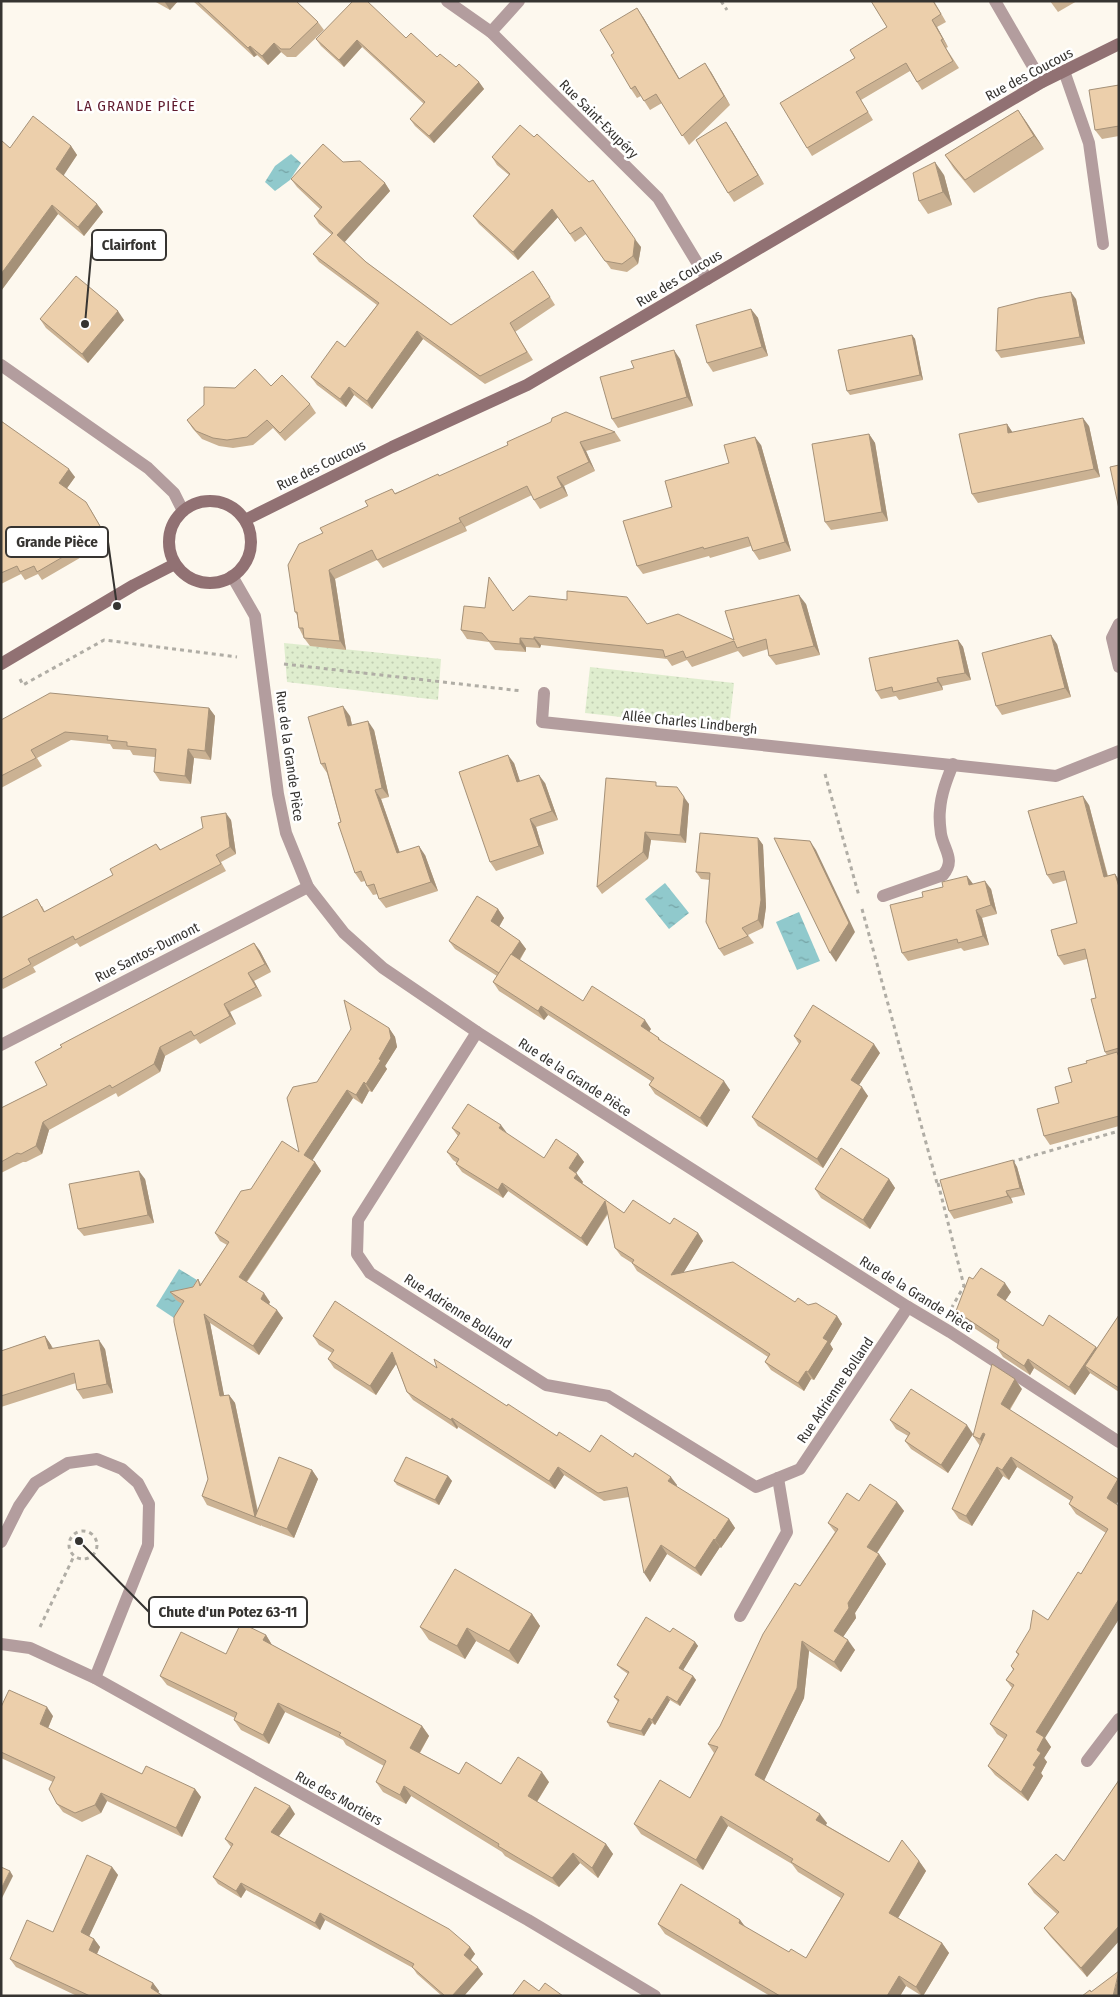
<svg xmlns="http://www.w3.org/2000/svg" width="1120" height="1997" viewBox="0 0 1120 1997" font-family="'Fira Sans Condensed',sans-serif">
	<style>
		.green { fill: url(#green-dots) }
		.water { fill: url(#water-ripples) }
		.lines { fill: none; stroke-linecap: round; stroke-linejoin: round }
		.path { stroke: #b0ada5; stroke-width: 3; stroke-dasharray: 4 4; stroke-linecap: butt }
		.lane { stroke: #b39d9e; stroke-width: 12 }
		.street { stroke: #b39d9e; stroke-width: 12 }
		.secondary { stroke: #917173; stroke-width: 12 }
		.wall { fill: #cbb293 }
		.shaded-wall { fill: #a59178 }
		.building { fill: #eccfab; stroke: #a59178 }
		.labels { text-anchor: middle; stroke-width: 5; stroke-linejoin: round; paint-order: stroke }
		.street-label { font-size: 14px; fill: #363431; stroke: #fff }
		.neighbourhood-label { font-size: 15px; letter-spacing: 1px; fill: #601b2e; stroke: #fff }
		.leader { fill: none; stroke: #363431; stroke-width: 2 }
		.callout-dot { fill: #363431; stroke: #fff; stroke-width: 2 }
		.callout { fill: #fff; stroke: #363431; stroke-width: 2 }
		.callout-label { font-size: 15px; text-anchor: middle; font-weight: bold; fill: #363431 }
	</style>
	<defs>
		<pattern id="green-dots" width="8" height="8" patternUnits="userSpaceOnUse" patternTransform="scale(1.25)"><rect width="8" height="8" fill="#dfedce"/><path d="M2 2h.1M6 6h.1" fill="none" stroke="#c0ccb1" stroke-width="1.8" stroke-linecap="round"/></pattern>
		<pattern id="water-ripples" width="26" height="14" patternUnits="userSpaceOnUse" patternTransform="scale(1.25)"><rect width="26" height="14" fill="#90c9cc"/><path d="M2 4q2-2 4 0t4 0M15 11q2-2 4 0t4 0" fill="none" stroke="#76a4a6"/></pattern>
	</defs>
	<rect width="100%" height="100%" fill="#fdf8ee"/>
	<g class="green">
		<polygon points="284,643 441,659 438,700 287,682"/>
		<polygon points="590,667 734,683 729,729 585,713"/>
	</g>
	<g class="water">
		<polygon points="291,154 301,163 290,180 275,191 265,182 275,166"/>
		<polygon points="665,883 689,913 669,929 645,899"/>
		<polygon points="799,912 820,961 797,970 776,922"/>
		<polygon points="179,1269 197,1280 174,1318 156,1306"/>
	</g>
	<g class="lines">
		<g class="path">
			<polyline points="721,1 727,10"/>
			<polyline points="284,664 522,691"/>
			<polyline points="20,679 23,685 104,640 237,657"/>
			<polyline points="825,774 859,896"/>
			<polyline points="862,909 937,1183"/>
			<polyline points="1011,1162 1119,1131"/>
			<polyline points="938,1183 964,1286 952,1307"/>
			<circle cx="83" cy="1545" r="14"/>
			<polyline points="40,1627 74,1556"/>
		</g>
		<g class="lane">
			<polyline points="1064,71 1089,143 1103,244"/>
			<path d="M883 896 943 875C956 860 944 850 941 834 940 827 939 818 940 810 941 794 947 779 953 764"/>
			<polyline points="740,1616 787,1532 778,1478"/>
		</g>
		<g class="street">
			<polyline points="447,1 491,32 658,198 707,279"/>
			<polyline points="995,1 1042,82"/>
			<polyline points="491,32 519,1"/>
			<polyline points="1,365 148,468 174,493 183,511"/>
			<polyline points="232,576 255,616 278,794 286,833 308,887 344,933 383,968 477,1032 908,1307 950,1332 1119,1442"/>
			<polyline points="1119,624 1112,638 1119,667"/>
			<polyline points="544,693 542,722 1056,776 1119,751"/>
			<polyline points="477,1032 358,1220 357,1254 370,1273 546,1385 608,1396 756,1487 800,1469 908,1307"/>
			<polyline points="1,1045 308,887"/>
			<polyline points="1,1542 19,1506 35,1483 68,1463 97,1459 122,1469 138,1483 149,1504 148,1545 95,1678"/>
			<polyline points="1,1644 30,1648 95,1678 528,1920 655,1996"/>
			<polyline points="1087,1761 1119,1719"/>
		</g>
		<g class="secondary">
			<circle cx="210" cy="542" r="41"/>
			<polyline points="245,520 392,447 527,385 1042,82 1119,44"/>
			<polyline points="1,664 134,585 175,564"/>
		</g>
	</g>
	<g class="wall">
		<polygon points="154,1 178,1 170,10"/>
		<polygon points="193,1 296,1 318,22 324,30 296,57 287,57 281,52 268,65 257,55 254,57"/>
		<polygon points="871,1 934,1 946,22 937,27 948,47 946,48 959,68 922,90 910,71 861,100 873,120 812,156 807,148 855,58 887,27"/>
		<polygon points="1050,1 1077,1 1058,12"/>
		<polygon points="643,17 679,79 711,72 730,105 689,145 662,103 650,110 641,96 637,98 631,89 614,53"/>
		<polygon points="406,38 437,57 456,67 479,82 484,89 434,143 415,126 410,119 424,104 362,47 344,67 321,46 316,39"/>
		<polygon points="1119,85 1119,136 1102,139 1095,130"/>
		<polygon points="1018,110 1027,123 1044,149 974,193 954,169 945,155"/>
		<polygon points="732,131 764,184 734,202 728,193"/>
		<polygon points="1,142 10,148 71,146 77,155 63,175 97,204 103,212 84,236 58,214 1,291"/>
		<polygon points="492,157 641,247 638,264 627,272 611,269 586,234 575,242 558,217 518,260 479,224 473,216 509,175 497,165"/>
		<polygon points="343,162 385,183 390,191 344,242 366,262 451,325 539,279 555,305 515,332 533,360 485,384 423,339 372,409 354,395 346,407 317,385 311,377 345,347 377,305 319,262 313,254 332,235 319,224 314,216 320,209 297,187 291,179"/>
		<polygon points="944,175 952,205 928,214 919,201"/>
		<polygon points="1076,299 1085,344 1001,358 996,351"/>
		<polygon points="751,309 758,318 768,356 713,372 707,363"/>
		<polygon points="40,319 124,320 88,363 46,328"/>
		<polygon points="912,335 915,339 923,380 850,395 847,391"/>
		<polygon points="680,359 693,406 618,428 612,419"/>
		<polygon points="271,386 310,404 316,413 285,441 273,428 253,445 233,448 219,446 202,439 193,429 187,420 235,388"/>
		<polygon points="1,421 75,477 67,488 91,510 109,541 42,580 38,574 25,580 21,574 1,584"/>
		<polygon points="1007,424 1012,432 1089,426 1100,477 978,503 972,494"/>
		<polygon points="615,432 621,441 586,451 595,471 564,486 568,496 540,509 534,500 532,495 465,527 467,531 383,568 377,560 335,579 346,650 310,646 304,638 299,628 297,615 295,612 323,533 395,493 440,476"/>
		<polygon points="869,434 875,443 888,521 831,530 825,522"/>
		<polygon points="761,445 791,551 759,560 753,551 751,546 710,558 709,556 643,574 637,566 729,463"/>
		<polygon points="806,604 820,655 776,665 769,656 768,649 743,657 738,651 692,667 687,660 672,666 667,659 541,645 540,648 526,647 526,652 495,650 489,642 467,639 461,630 513,611 647,624 734,640"/>
		<polygon points="958,640 963,647 971,680 942,686 943,690 899,700 896,696 881,699 876,691"/>
		<polygon points="1057,644 1071,697 1002,715 996,706"/>
		<polygon points="209,708 215,716 211,760 194,758 191,784 160,781 154,772 155,757 133,755 130,750 113,749 110,744 71,740 37,758 42,766 1,788 1,720"/>
		<polygon points="350,716 352,725 374,730 389,797 381,799 400,853 425,855 438,891 386,908 379,899 378,894 373,895 367,886 365,881 361,882 355,873 327,773 321,764"/>
		<polygon points="514,763 520,781 545,783 558,820 536,827 544,854 496,871 490,862"/>
		<polygon points="659,786 689,804 686,843 651,840 648,859 602,894 597,887"/>
		<polygon points="1089,805 1108,876 1115,874 1119,880 1119,1126 1050,1145 1044,1136 1059,1103 1072,1082 1087,1063 1107,1055 1105,1052 1096,998 1087,959 1064,965 1058,956 1077,923 1067,880 1053,884 1047,875"/>
		<polygon points="231,820 236,854 221,862 226,871 80,947 77,943 33,967 36,972 3,989 1,987 1,918 42,906 45,912 113,875 156,844 161,850"/>
		<polygon points="758,838 763,845 766,907 763,928 748,935 754,943 724,956 719,949 710,880 701,879 696,872"/>
		<polygon points="967,876 973,884 991,889 997,914 982,918 989,945 964,951 961,948 908,961 902,953 923,897"/>
		<polygon points="498,909 504,918 499,927 520,941 526,949 520,960 583,1001 651,1029 649,1031 659,1038 662,1042 730,1090 707,1127 655,1094 649,1085 651,1081 548,1015 544,1020 499,991 493,982 497,976 455,949 449,941"/>
		<polygon points="254,943 260,951 271,972 254,981 262,996 230,1012 236,1024 200,1044 196,1039 165,1056 160,1072 118,1097 116,1093 49,1130 42,1154 26,1162 23,1162 1,1173 1,1108 47,1085"/>
		<polygon points="389,1028 395,1037 397,1047 385,1066 387,1069 372,1092 369,1091 362,1104 353,1098 312,1160 315,1162 321,1171 247,1282 270,1302 269,1304 283,1318 259,1355 210,1323 224,1396 229,1395 235,1403 258,1511 312,1470 318,1479 294,1538 262,1526 261,1525 261,1526 207,1505 202,1496 208,1479 182,1304 176,1300 170,1292 193,1287 198,1279 201,1284 227,1245 220,1241 215,1233 251,1189 299,1152 317,1082"/>
		<polygon points="794,1036 880,1053 859,1085 868,1096 823,1168 758,1126 752,1117 799,1044"/>
		<polygon points="452,1128 544,1158 578,1154 584,1162 576,1173 583,1182 582,1183 624,1213 670,1224 698,1233 703,1241 683,1273 808,1305 837,1316 842,1324 830,1344 833,1349 814,1380 811,1379 804,1391 771,1370 765,1362 768,1357 637,1271 632,1263 621,1256 615,1248 608,1214 587,1246 508,1191 503,1198 462,1172 456,1164 457,1163 453,1160 447,1152 458,1136"/>
		<polygon points="1013,1160 1017,1167 1025,1195 1011,1198 1013,1203 954,1219 949,1211"/>
		<polygon points="145,1179 154,1223 84,1236 78,1229"/>
		<polygon points="889,1179 895,1188 870,1229 821,1198 815,1189"/>
		<polygon points="973,1279 1011,1292 1005,1301 1043,1326 1096,1347 1097,1348 1119,1315 1119,1392 1090,1373 1075,1395 1034,1368 1030,1375 1003,1357 997,1348 998,1344 962,1320 956,1311"/>
		<polygon points="45,1336 53,1348 105,1349 113,1393 83,1399 77,1390 76,1383 1,1407 1,1351"/>
		<polygon points="313,1336 437,1368 507,1406 557,1436 590,1452 633,1457 677,1485 676,1487 729,1519 735,1528 721,1548 720,1547 701,1576 667,1554 650,1582 629,1497 604,1501 564,1475 555,1489 458,1427 457,1429 413,1400 407,1392 396,1364 376,1395 334,1368 328,1359 332,1353 319,1345"/>
		<polygon points="1022,1389 1010,1410 1119,1480 1119,1500 1116,1504 1045,1738 1051,1747 1044,1758 1047,1762 1041,1773 1043,1776 1028,1801 995,1775 988,1766 1004,1739 997,1734 990,1724 1012,1688 1006,1680 1013,1670 1011,1666 1018,1655 1016,1652 1048,1620 1081,1574 1106,1533 1076,1514 1069,1504 1071,1501 1017,1467 1009,1480 1003,1476 972,1526 959,1519 952,1509 980,1446 973,1436"/>
		<polygon points="890,1420 973,1434 948,1473 911,1449 905,1441 908,1436 896,1429"/>
		<polygon points="448,1476 452,1481 439,1505 397,1485 394,1481"/>
		<polygon points="859,1501 897,1502 904,1511 877,1553 879,1554 886,1564 855,1613 856,1618 843,1637 855,1650 841,1672 809,1651 804,1698 764,1780 827,1823 826,1825 889,1862 919,1861 926,1871 898,1918 942,1943 949,1953 923,1996 922,1996 906,1986 900,1996 770,1996 665,1934 658,1924 740,1920 745,1927 789,1952 806,1958 841,1898 798,1872 792,1864 728,1826 703,1870 641,1834 634,1824 690,1798 714,1753 708,1744 720,1726 800,1586 835,1532 828,1523"/>
		<polygon points="532,1614 540,1626 518,1664 476,1641 465,1659 429,1640 420,1627"/>
		<polygon points="670,1632 695,1642 698,1646 683,1670 693,1676 696,1680 680,1706 670,1700 655,1725 652,1723 644,1736 610,1727 607,1722 618,1702 614,1697 628,1674 621,1669 617,1665"/>
		<polygon points="266,1635 272,1645 422,1726 429,1736 420,1753 459,1774 501,1784 549,1782 537,1802 606,1844 613,1854 598,1878 580,1863 559,1887 505,1856 502,1852 411,1796 406,1804 383,1792 376,1782 384,1766 346,1745 343,1740 285,1712 269,1744 241,1730 234,1720 235,1718 167,1685 160,1676 226,1654"/>
		<polygon points="1,1707 53,1716 48,1728 142,1774 195,1789 201,1797 182,1837 107,1801 101,1813 82,1822 63,1812 57,1804 53,1782 1,1758"/>
		<polygon points="1119,1780 1119,1941 1087,1977 1050,1936 1044,1928 1057,1914 1034,1893 1028,1884 1064,1861"/>
		<polygon points="295,1814 279,1836 470,1947 475,1954 471,1960 483,1974 464,1996 442,1996 417,1974 413,1968 325,1920 320,1930 246,1890 241,1898 218,1884 213,1877 231,1847 225,1839"/>
		<polygon points="112,1867 118,1875 89,1936 94,1939 100,1947 97,1954 153,1983 159,1991 158,1993 163,1996 77,1996 16,1967 10,1959 53,1932"/>
	</g>
	<g class="shaded-wall">
		<polygon points="164,1 178,1 170,10"/>
		<polygon points="637,8 643,17 685,88 679,79"/>
		<polygon points="932,20 937,27 948,47 943,39"/>
		<polygon points="357,40 362,47 344,67 339,60"/>
		<polygon points="274,43 281,52 268,65 262,56"/>
		<polygon points="250,46 257,55 254,57 248,48"/>
		<polygon points="705,63 711,72 730,105 724,96"/>
		<polygon points="479,82 484,89 434,143 429,136"/>
		<polygon points="1018,110 1027,123 1044,149 1034,136"/>
		<polygon points="726,122 732,131 764,184 758,175"/>
		<polygon points="71,146 77,155 62,178 56,169"/>
		<polygon points="935,162 944,175 952,205 943,192"/>
		<polygon points="385,183 390,191 343,244 337,235"/>
		<polygon points="97,204 103,212 84,236 78,227"/>
		<polygon points="52,205 58,214 1,291 1,274"/>
		<polygon points="552,209 558,217 518,260 513,252"/>
		<polygon points="635,239 641,247 638,264 633,256"/>
		<polygon points="1071,292 1076,299 1085,344 1080,337"/>
		<polygon points="751,309 758,318 768,356 762,347"/>
		<polygon points="118,311 124,320 88,363 82,354"/>
		<polygon points="417,331 423,339 372,409 367,401"/>
		<polygon points="912,335 915,339 923,380 920,375"/>
		<polygon points="674,350 680,359 693,406 687,397"/>
		<polygon points="349,387 354,395 346,407 340,399"/>
		<polygon points="1083,418 1089,426 1100,477 1094,469"/>
		<polygon points="1007,424 1013,433 1008,433"/>
		<polygon points="869,434 875,443 888,521 882,512"/>
		<polygon points="755,437 761,445 791,551 785,542"/>
		<polygon points="580,442 586,451 595,471 589,462"/>
		<polygon points="69,469 75,477 65,491 59,483"/>
		<polygon points="557,477 564,486 568,496 562,487"/>
		<polygon points="459,518 465,527 467,531 461,522"/>
		<polygon points="329,570 335,579 346,650 340,641"/>
		<polygon points="799,595 806,604 820,655 814,646"/>
		<polygon points="1051,635 1057,644 1071,697 1065,688"/>
		<polygon points="534,637 541,645 540,648 534,639"/>
		<polygon points="520,638 526,647 526,652 520,644"/>
		<polygon points="958,640 963,647 971,680 965,673"/>
		<polygon points="937,678 942,686 943,690 938,682"/>
		<polygon points="343,706 350,716 354,735 348,726"/>
		<polygon points="209,708 215,716 211,760 205,751"/>
		<polygon points="368,721 374,730 389,797 382,788"/>
		<polygon points="188,749 194,758 191,784 185,776"/>
		<polygon points="508,755 514,763 523,791 517,782"/>
		<polygon points="539,775 545,783 558,820 552,811"/>
		<polygon points="375,790 381,799 403,862 397,853"/>
		<polygon points="1083,796 1089,805 1110,886 1104,877"/>
		<polygon points="684,797 689,804 686,843 680,835"/>
		<polygon points="226,813 231,820 236,854 230,847"/>
		<polygon points="530,819 536,827 544,854 539,846"/>
		<polygon points="645,832 651,840 648,859 643,852"/>
		<polygon points="758,838 763,845 766,907 763,928 758,920"/>
		<polygon points="810,841 816,850 855,932 836,962 830,953"/>
		<polygon points="419,846 425,855 438,891 431,882"/>
		<polygon points="1115,874 1119,880 1119,887"/>
		<polygon points="967,876 973,884 969,885"/>
		<polygon points="985,881 991,889 997,914 991,905"/>
		<polygon points="498,909 504,918 497,930 491,921"/>
		<polygon points="976,910 982,918 989,945 983,936"/>
		<polygon points="520,941 526,949 505,982 499,973"/>
		<polygon points="254,943 260,951 271,972 265,964"/>
		<polygon points="248,973 254,981 262,996 256,987"/>
		<polygon points="224,1004 230,1012 236,1024 230,1016"/>
		<polygon points="541,1006 548,1015 544,1020 538,1011"/>
		<polygon points="645,1020 651,1029 647,1035 641,1026"/>
		<polygon points="389,1028 395,1037 397,1047 385,1066 387,1069 372,1092 366,1084 379,1059"/>
		<polygon points="874,1044 880,1053 857,1088 851,1080"/>
		<polygon points="160,1047 165,1056 160,1072 154,1064"/>
		<polygon points="724,1081 730,1090 707,1127 700,1118"/>
		<polygon points="364,1082 369,1091 362,1104 356,1095"/>
		<polygon points="862,1087 868,1096 823,1168 817,1159"/>
		<polygon points="347,1090 353,1098 310,1164 304,1155"/>
		<polygon points="43,1122 49,1130 42,1154 36,1146"/>
		<polygon points="501,1125 507,1133 499,1128"/>
		<polygon points="578,1154 584,1162 574,1176 569,1168"/>
		<polygon points="1013,1160 1017,1167 1025,1195 1020,1188"/>
		<polygon points="315,1162 321,1171 244,1285 239,1277"/>
		<polygon points="139,1171 145,1179 154,1223 148,1215"/>
		<polygon points="577,1174 583,1182 580,1186 574,1178"/>
		<polygon points="889,1179 895,1188 870,1229 863,1220"/>
		<polygon points="502,1183 508,1191 503,1198 498,1190"/>
		<polygon points="1006,1191 1011,1198 1013,1203 1008,1196"/>
		<polygon points="605,1201 610,1209 587,1246 581,1238"/>
		<polygon points="698,1233 703,1241 677,1283 671,1275"/>
		<polygon points="1005,1283 1011,1292 1003,1304 997,1295"/>
		<polygon points="264,1293 270,1302 267,1308 261,1299"/>
		<polygon points="277,1310 283,1318 259,1355 253,1346"/>
		<polygon points="204,1314 210,1323 226,1405 220,1396"/>
		<polygon points="837,1316 842,1324 830,1344 833,1349 814,1380 808,1372 823,1338"/>
		<polygon points="45,1336 51,1345 55,1358 49,1349"/>
		<polygon points="99,1340 105,1349 113,1393 107,1384"/>
		<polygon points="1096,1347 1102,1355 1085,1366 1090,1373 1075,1395 1069,1387"/>
		<polygon points="392,1352 398,1361 376,1395 370,1386"/>
		<polygon points="1028,1359 1034,1368 1030,1375 1024,1366"/>
		<polygon points="806,1371 811,1379 804,1391 798,1383"/>
		<polygon points="1015,1379 1022,1389 1007,1413 1001,1404"/>
		<polygon points="229,1395 235,1403 259,1519 255,1517 261,1526 255,1517"/>
		<polygon points="452,1418 458,1427 457,1429 451,1420"/>
		<polygon points="967,1425 973,1434 948,1473 941,1465"/>
		<polygon points="983,1433 990,1443 986,1449 980,1439"/>
		<polygon points="1011,1457 1017,1467 1009,1480 1002,1470"/>
		<polygon points="558,1467 564,1475 555,1489 549,1481"/>
		<polygon points="997,1467 1003,1476 972,1526 966,1516"/>
		<polygon points="312,1470 318,1479 294,1538 287,1529"/>
		<polygon points="448,1476 452,1481 439,1505 435,1500"/>
		<polygon points="671,1477 677,1485 674,1490 668,1481"/>
		<polygon points="1118,1479 1119,1500 1114,1508 1107,1498"/>
		<polygon points="897,1502 904,1511 874,1557 867,1547"/>
		<polygon points="729,1519 735,1528 721,1548 715,1540"/>
		<polygon points="714,1539 720,1547 701,1576 695,1568"/>
		<polygon points="661,1545 667,1554 650,1582 644,1573"/>
		<polygon points="879,1554 886,1564 855,1613 856,1618 841,1640 834,1631 848,1603"/>
		<polygon points="1119,1599 1119,1619 1045,1738 1051,1747 1044,1758 1047,1762 1041,1773 1043,1776 1028,1801 1021,1792 1033,1765 1037,1750 1036,1732"/>
		<polygon points="532,1614 540,1626 518,1664 509,1651"/>
		<polygon points="467,1628 476,1641 465,1659 457,1646"/>
		<polygon points="266,1635 272,1645 270,1650 263,1640"/>
		<polygon points="848,1640 855,1650 841,1672 834,1662"/>
		<polygon points="802,1641 809,1651 804,1698 762,1785 755,1775"/>
		<polygon points="695,1642 698,1646 682,1672 679,1668"/>
		<polygon points="693,1676 696,1680 680,1706 677,1702"/>
		<polygon points="667,1696 670,1700 655,1725 652,1720"/>
		<polygon points="278,1703 285,1712 269,1744 263,1735"/>
		<polygon points="47,1707 53,1716 46,1733 40,1724"/>
		<polygon points="649,1718 652,1723 644,1736 641,1731"/>
		<polygon points="422,1726 429,1736 417,1757 410,1748"/>
		<polygon points="542,1772 549,1782 534,1806 528,1796"/>
		<polygon points="404,1786 411,1796 406,1804 400,1795"/>
		<polygon points="195,1789 201,1797 182,1837 176,1828"/>
		<polygon points="101,1793 107,1801 101,1813 95,1805"/>
		<polygon points="290,1806 295,1814 276,1840 271,1832"/>
		<polygon points="820,1814 827,1823 823,1829 816,1820"/>
		<polygon points="721,1816 728,1826 703,1870 696,1860"/>
		<polygon points="606,1844 613,1854 598,1878 592,1868"/>
		<polygon points="573,1853 580,1863 559,1887 552,1878"/>
		<polygon points="919,1861 926,1871 895,1923 889,1913"/>
		<polygon points="112,1867 118,1875 87,1941 81,1932"/>
		<polygon points="10,1871 13,1876 1,1900 1,1889"/>
		<polygon points="241,1883 246,1890 241,1898 236,1891"/>
		<polygon points="320,1913 325,1920 320,1930 315,1923"/>
		<polygon points="740,1920 747,1929 739,1923"/>
		<polygon points="1119,1926 1119,1941 1087,1977 1081,1968"/>
		<polygon points="94,1939 100,1947 95,1958 89,1950"/>
		<polygon points="942,1943 949,1953 923,1996 922,1996 916,1987"/>
		<polygon points="470,1947 475,1954 469,1962 464,1955"/>
		<polygon points="478,1967 483,1974 464,1996 452,1996"/>
		<polygon points="1119,1973 1119,1996 1113,1996"/>
		<polygon points="899,1976 906,1986 900,1996 887,1996"/>
		<polygon points="153,1983 159,1991 157,1996 151,1988"/>
	</g>
	<g class="building">
		<polygon points="197,1 296,1 318,22 290,49 281,49 274,43 262,56 250,46 248,48"/>
		<polygon points="353,1 367,1 406,38 411,33 437,57 440,54 456,67 459,64 479,82 429,136 410,119 425,102 357,40 339,60 316,39"/>
		<polygon points="871,1 933,1 941,14 932,20 943,39 941,40 953,61 917,82 906,63 856,92 868,112 807,148 780,103 855,58 850,50 887,27"/>
		<polygon points="637,8 679,79 705,63 724,96 682,136 656,94 644,101 635,86 631,89 611,55 614,53 600,30"/>
		<polygon points="1119,85 1119,126 1095,130 1089,90"/>
		<polygon points="1018,110 1034,136 965,180 945,155"/>
		<polygon points="33,116 71,146 56,169 97,204 78,227 52,205 1,274 1,142 2,141 10,148"/>
		<polygon points="726,122 758,175 728,193 696,140"/>
		<polygon points="520,125 534,137 537,134 589,182 593,180 635,239 633,256 622,264 605,261 581,227 570,234 552,209 513,252 473,216 510,174 492,157"/>
		<polygon points="323,144 343,162 360,161 385,183 337,235 366,262 451,325 533,271 550,297 510,323 527,352 480,376 417,331 367,401 349,387 340,399 311,377 337,341 345,347 379,303 313,254 333,233 314,216 322,207 291,179"/>
		<polygon points="935,162 943,192 919,201 913,173"/>
		<polygon points="76,276 118,311 82,354 40,319"/>
		<polygon points="1071,292 1080,337 996,351 998,308 1038,298"/>
		<polygon points="751,309 762,347 707,363 696,325"/>
		<polygon points="912,335 920,375 847,391 838,350"/>
		<polygon points="674,350 687,397 612,419 600,377 634,368 631,361"/>
		<polygon points="255,369 271,386 282,375 310,404 280,433 267,420 247,437 227,440 213,438 196,431 187,420 204,405 204,387 235,388"/>
		<polygon points="566,412 615,432 580,442 589,462 557,477 562,487 534,500 527,486 459,518 461,522 377,560 372,550 329,570 340,641 304,638 303,628 299,628 297,612 295,612 288,565 299,544 323,533 320,528 368,506 365,501 392,489 395,494 438,474 439,476 508,445 507,442 551,422 552,418"/>
		<polygon points="1083,418 1094,469 972,494 959,434 1007,424 1008,433"/>
		<polygon points="1,421 69,469 59,483 86,502 104,533 37,572 34,566 20,572 17,566 1,573"/>
		<polygon points="869,434 882,512 825,522 812,444"/>
		<polygon points="755,437 785,542 753,551 748,537 704,549 703,547 637,566 623,521 672,507 665,481 729,463 724,445"/>
		<polygon points="1119,465 1119,509 1110,467"/>
		<polygon points="489,577 513,611 529,596 567,600 567,591 627,597 647,624 678,614 734,640 725,611 799,595 814,646 769,656 766,639 737,648 734,641 686,658 683,651 665,657 663,650 534,637 534,639 520,638 520,644 489,641 482,633 461,630 464,606 485,608"/>
		<polygon points="1051,635 1065,688 996,706 982,653"/>
		<polygon points="958,640 965,673 937,678 938,682 893,692 892,687 876,691 869,658"/>
		<polygon points="50,693 209,708 205,751 188,749 185,776 154,772 156,749 127,746 127,742 107,740 108,736 65,732 31,750 36,758 1,776 1,720"/>
		<polygon points="343,706 348,726 368,721 382,788 375,790 397,853 419,846 431,882 379,899 374,884 367,886 361,871 355,873 338,823 341,822 325,763 321,764 308,717"/>
		<polygon points="508,755 517,782 539,775 552,811 530,819 539,846 490,862 459,772"/>
		<polygon points="606,778 656,782 656,786 677,787 684,797 680,835 645,832 643,852 597,887"/>
		<polygon points="1083,796 1104,877 1115,874 1119,887 1119,1048 1105,1052 1091,999 1096,998 1085,949 1058,956 1051,930 1077,923 1064,871 1047,875 1028,811"/>
		<polygon points="226,813 230,847 216,855 221,864 75,940 73,936 28,959 31,964 1,980 1,918 37,899 44,912 113,875 110,869 156,844 160,850 203,828 201,817"/>
		<polygon points="700,833 758,838 761,900 758,920 742,928 748,936 719,949 706,922 710,873 696,872"/>
		<polygon points="774,838 810,841 849,923 830,953"/>
		<polygon points="967,876 969,885 985,881 991,905 976,910 983,936 958,943 957,939 902,953 890,905 923,897 922,892 943,887 942,882"/>
		<polygon points="477,896 498,909 491,921 520,941 499,973 449,941"/>
		<polygon points="254,943 265,964 248,973 256,987 224,1004 230,1016 194,1036 191,1031 160,1047 154,1064 112,1088 110,1085 43,1122 36,1146 21,1154 17,1153 1,1162 1,1108 47,1085 35,1062 62,1047 60,1045"/>
		<polygon points="511,954 583,1001 592,986 645,1020 641,1026 659,1038 658,1039 724,1081 700,1118 649,1085 654,1078 541,1006 538,1011 493,982"/>
		<polygon points="344,1000 389,1028 391,1038 379,1059 381,1060 366,1084 364,1082 356,1095 347,1090 304,1155 315,1162 239,1277 264,1293 261,1299 277,1310 253,1346 204,1314 220,1396 229,1395 255,1517 202,1496 208,1479 174,1322 174,1317 184,1301 170,1292 193,1287 198,1279 200,1286 229,1242 215,1233 241,1191 251,1189 282,1141 299,1152 287,1098 293,1087 317,1082 351,1029"/>
		<polygon points="813,1005 874,1044 851,1080 862,1087 817,1159 752,1117 801,1041 794,1036"/>
		<polygon points="1117,1052 1119,1057 1119,1116 1044,1136 1037,1109 1059,1103 1055,1087 1072,1082 1068,1068 1087,1063 1086,1061"/>
		<polygon points="468,1104 501,1125 499,1128 544,1158 556,1139 578,1154 569,1168 577,1174 574,1178 624,1213 633,1200 670,1224 674,1218 698,1233 671,1275 733,1262 795,1302 798,1298 808,1305 816,1303 837,1316 823,1338 828,1341 808,1372 806,1371 798,1383 765,1362 770,1354 632,1263 634,1260 615,1248 605,1201 581,1238 502,1183 498,1190 456,1164 459,1159 447,1152 460,1133 452,1128"/>
		<polygon points="841,1148 889,1179 863,1220 815,1189"/>
		<polygon points="1013,1160 1020,1188 1006,1191 1008,1196 949,1211 940,1180"/>
		<polygon points="139,1171 148,1215 78,1229 69,1184"/>
		<polygon points="981,1268 1005,1283 997,1295 1043,1326 1049,1315 1096,1347 1069,1387 1028,1359 1024,1366 997,1348 999,1340 956,1311 969,1277 973,1279"/>
		<polygon points="335,1301 437,1368 434,1359 507,1406 508,1404 557,1436 559,1432 590,1452 601,1435 633,1457 635,1453 671,1477 668,1481 729,1519 715,1540 714,1539 695,1568 661,1545 644,1573 627,1487 598,1493 558,1467 549,1481 452,1418 451,1420 407,1392 392,1352 370,1386 328,1359 334,1350 313,1336"/>
		<polygon points="1119,1315 1119,1388 1085,1366"/>
		<polygon points="45,1336 49,1349 99,1340 107,1384 77,1390 74,1373 1,1396 1,1351"/>
		<polygon points="992,1364 1015,1379 1001,1404 1118,1479 1107,1498 1119,1506 1119,1599 1036,1732 1044,1737 1037,1750 1041,1753 1033,1765 1036,1767 1021,1792 988,1766 1007,1735 990,1724 1014,1685 1006,1680 1014,1669 1011,1666 1019,1654 1016,1652 1030,1629 1033,1610 1048,1620 1078,1572 1081,1574 1108,1529 1069,1504 1073,1497 1011,1457 1002,1470 997,1467 966,1516 952,1509 985,1434 983,1433 980,1439 973,1436"/>
		<polygon points="911,1389 967,1425 941,1465 905,1441 910,1433 890,1420"/>
		<polygon points="279,1457 312,1470 287,1529 255,1517"/>
		<polygon points="406,1457 448,1476 435,1500 394,1481"/>
		<polygon points="870,1484 897,1502 867,1547 879,1554 848,1603 849,1608 834,1631 848,1640 834,1662 802,1641 797,1688 755,1775 820,1814 816,1820 889,1862 902,1840 919,1861 889,1913 942,1943 916,1987 899,1976 887,1996 780,1996 658,1924 681,1884 740,1920 739,1923 789,1952 791,1949 806,1958 844,1894 791,1862 793,1859 721,1816 696,1860 634,1824 660,1780 690,1798 718,1747 708,1744 720,1726 763,1634 795,1583 800,1586 838,1529 828,1523 847,1493 859,1501"/>
		<polygon points="455,1569 532,1614 509,1651 467,1628 457,1646 420,1627"/>
		<polygon points="646,1617 670,1632 673,1628 695,1642 679,1668 693,1676 677,1702 667,1696 652,1720 649,1718 641,1731 607,1722 619,1700 614,1697 629,1672 617,1665"/>
		<polygon points="241,1623 266,1635 263,1640 422,1726 410,1748 459,1774 466,1762 501,1784 518,1757 542,1772 528,1796 606,1844 592,1868 573,1853 552,1878 498,1846 499,1844 404,1786 400,1795 376,1782 386,1761 339,1735 341,1733 278,1703 263,1735 234,1720 237,1713 160,1676 181,1632 226,1654"/>
		<polygon points="9,1690 47,1707 40,1724 142,1774 146,1766 195,1789 176,1828 101,1793 95,1805 75,1813 57,1804 49,1789 55,1777 1,1752 1,1707"/>
		<polygon points="1119,1780 1119,1926 1081,1968 1044,1928 1059,1912 1028,1884 1056,1854 1064,1861"/>
		<polygon points="255,1787 290,1806 271,1832 449,1929 470,1947 464,1955 478,1967 452,1996 445,1996 412,1967 414,1964 320,1913 315,1923 241,1883 236,1891 213,1877 233,1844 225,1839"/>
		<polygon points="87,1855 112,1867 81,1932 94,1939 89,1950 153,1983 151,1988 163,1996 90,1996 10,1959 27,1920 53,1932"/>
		<polygon points="1,1867 10,1871 1,1889"/>
		<polygon points="1119,1971 1113,1996 1082,1996 1090,1990 1091,1992"/>
		<polygon points="524,1980 539,1991 545,1983 563,1996 512,1996"/>
	</g>
	<g class="labels">
		<g class="street-label">
			<text transform="translate(1029 74) rotate(-28)" y="5">Rue des Coucous</text>
			<text transform="translate(599 119) rotate(45)" y="5">Rue Saint-Exupéry</text>
			<text transform="translate(679 278) rotate(-31)" y="5">Rue des Coucous</text>
			<text transform="translate(321 465) rotate(-26)" y="5">Rue des Coucous</text>
			<text transform="translate(690 722) rotate(6)" y="5">Allée Charles Lindbergh</text>
			<text transform="translate(290 756) rotate(82)" y="5">Rue de la Grande Pièce</text>
			<text transform="translate(147 952) rotate(-27)" y="5">Rue Santos-Dumont</text>
			<text transform="translate(575 1077) rotate(33)" y="5">Rue de la Grande Pièce</text>
			<text transform="translate(917 1294) rotate(32)" y="5">Rue de la Grande Pièce</text>
			<text transform="translate(458 1311) rotate(33)" y="5">Rue Adrienne Bolland</text>
			<text transform="translate(835 1390) rotate(-56)" y="5">Rue Adrienne Bolland</text>
			<text transform="translate(339 1798) rotate(29)" y="5">Rue des Mortiers</text>
		</g>
		<g class="neighbourhood-label">
			<text x="136" y="111">LA GRANDE PIÈCE</text>
		</g>
	</g>
	<path class="leader" d="M85 324L92 245M117 606L108 542M79 1541L149 1612"/>
	<g class="callout-dot">
		<circle cx="85" cy="324" r="5"/>
		<circle cx="117" cy="606" r="5"/>
		<circle cx="79" cy="1541" r="5"/>
	</g>
	<g class="callout">
		<rect x="92" y="230" width="74" height="30" rx="5"/>
		<rect x="6" y="527" width="102" height="30" rx="5"/>
		<rect x="149" y="1597" width="158" height="30" rx="5"/>
	</g>
	<g class="callout-label">
		<text x="129" y="250">Clairfont</text>
		<text x="57" y="547">Grande Pièce</text>
		<text x="228" y="1617">Chute d'un Potez 63-11</text>
	</g>
	<rect width="1120" height="1997" fill="none" stroke="#363431" stroke-width="5"/>
</svg>
